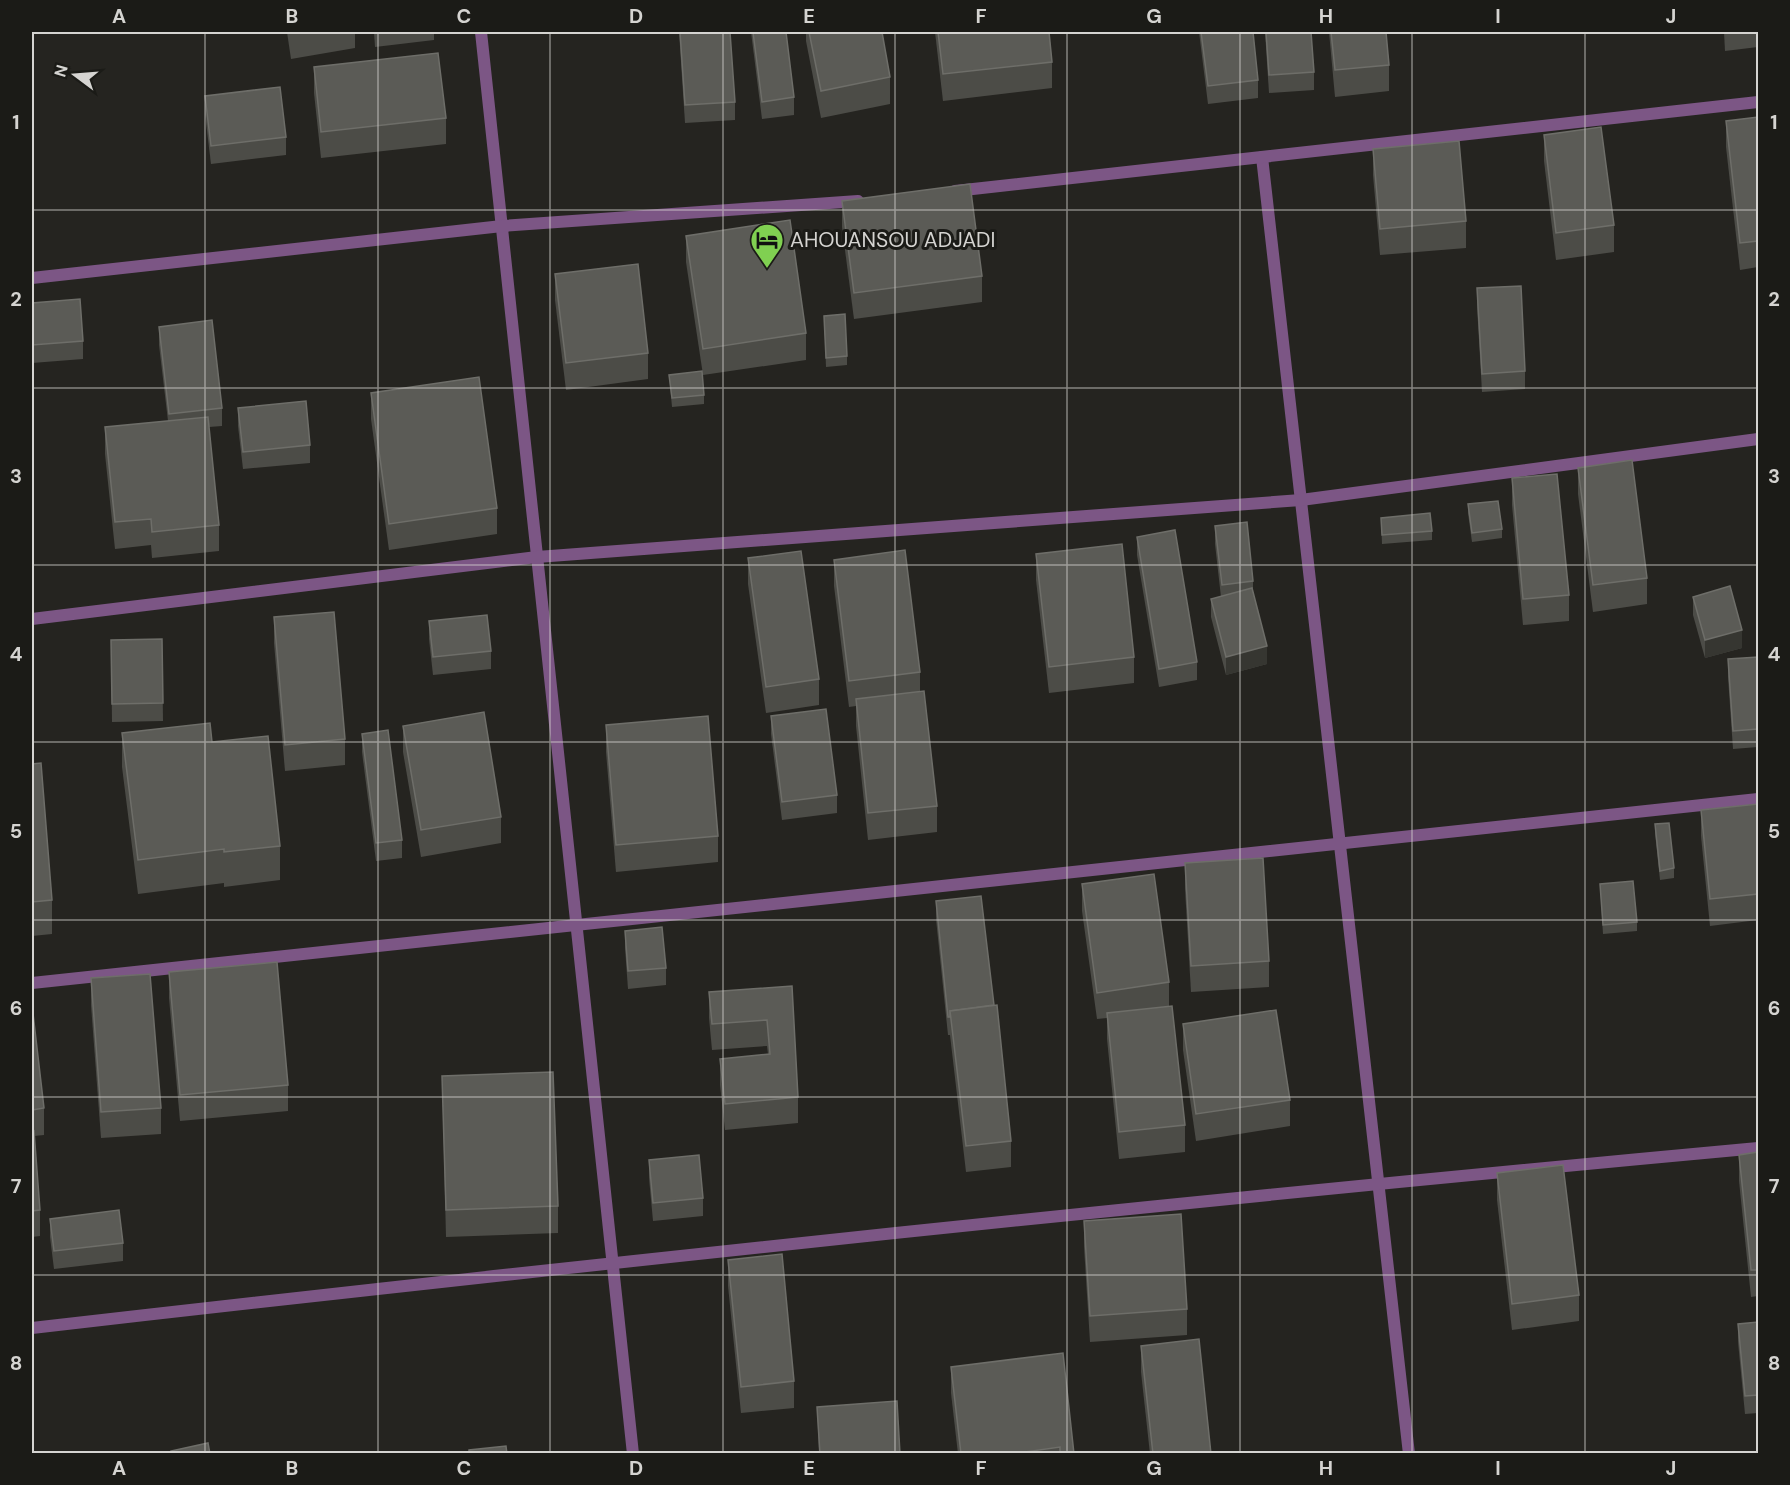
<svg xmlns="http://www.w3.org/2000/svg" width="1790" height="1485" viewBox="0 0 1790 1485" font-family="'DM Sans',sans-serif">
	<style>
		.lines { fill: none; stroke-linecap: round; stroke-linejoin: round }
		.minor { stroke: #7c5685; stroke-width: 12 }
		.wall { fill: #4c4c47 }
		.shaded-wall { fill: #363631 }
		.building { fill: #5b5b56; stroke: #6e6e69; stroke-width: 1.5 }
		.grid { fill: none; stroke: #d5d4d1; stroke-width: 1.5; stroke-opacity: 0.55 }
		.labels { text-anchor: middle; stroke-width: 6; stroke-linejoin: round; paint-order: stroke }
		.poi-label { font-size: 21px; fill: #d5d4d1; stroke: #1b1b17; text-anchor: start }
		.neatline { fill: none; stroke: #d5d4d1; stroke-width: 2 }
		.grid-label { font-size: 20px; text-anchor: middle; font-weight: bold; fill: #d5d4d1 }
	</style>
	<rect width="100%" height="100%" fill="#252420"/>
	<g class="lines">
		<g class="minor">
			<polyline points="481,32 633,1454"/>
			<polyline points="1262,157 1409,1454"/>
			<polyline points="955,191 1758,102"/>
			<polyline points="32,278 502,226 858,201"/>
			<polyline points="32,619 537,557 1301,500 1758,439"/>
			<polyline points="32,983 1758,799"/>
			<path d="M32 1328C607 1262 1182 1201 1758 1148"/>
		</g>
	</g>
	<g class="wall">
		<polygon points="287,32 355,32 355,48 291,59"/>
		<polygon points="374,32 434,32 434,40 375,47"/>
		<polygon points="679,32 730,32 735,102 735,120 685,123"/>
		<polygon points="751,32 786,32 794,97 794,115 762,119"/>
		<polygon points="806,32 882,32 890,77 890,104 821,118 806,41"/>
		<polygon points="935,32 1049,32 1052,62 1052,88 943,101"/>
		<polygon points="1199,32 1253,32 1258,80 1258,98 1208,104"/>
		<polygon points="1265,32 1311,32 1314,72 1314,90 1269,93"/>
		<polygon points="1329,32 1386,32 1389,65 1389,91 1335,97"/>
		<polygon points="1724,32 1758,32 1758,47 1725,51"/>
		<polygon points="314,67 446,118 446,144 321,158 314,93"/>
		<polygon points="205,96 286,137 286,155 211,164 205,114"/>
		<polygon points="1758,117 1758,267 1740,270 1726,147 1726,121"/>
		<polygon points="1544,135 1614,225 1614,252 1556,260 1544,161"/>
		<polygon points="1373,149 1466,221 1466,248 1380,255 1373,175"/>
		<polygon points="842,201 982,276 982,302 854,319 842,227"/>
		<polygon points="686,236 806,333 806,360 703,375 686,262"/>
		<polygon points="555,274 648,353 648,379 566,390 555,300"/>
		<polygon points="1477,288 1525,371 1525,389 1482,392 1477,306"/>
		<polygon points="32,303 83,341 83,359 32,363"/>
		<polygon points="824,316 847,356 847,365 826,367"/>
		<polygon points="159,327 222,408 222,426 209,427 219,525 219,551 152,558 151,545 115,549 105,454 105,427 168,421 159,345"/>
		<polygon points="669,375 704,395 704,404 672,407"/>
		<polygon points="371,393 497,508 497,534 389,550 371,419"/>
		<polygon points="238,408 310,445 310,463 243,469 238,426"/>
		<polygon points="1578,468 1647,578 1647,604 1593,612 1578,494"/>
		<polygon points="1512,478 1569,595 1569,621 1523,625 1512,505"/>
		<polygon points="1468,504 1502,529 1502,538 1472,542 1468,513"/>
		<polygon points="1381,518 1432,531 1432,540 1382,544"/>
		<polygon points="1215,526 1253,581 1253,594 1267,664 1226,675 1211,617 1211,599 1221,597 1215,544"/>
		<polygon points="1137,537 1197,662 1197,680 1159,687 1137,555"/>
		<polygon points="1036,554 1134,657 1134,683 1049,693 1036,580"/>
		<polygon points="748,558 819,679 819,705 766,713 748,584"/>
		<polygon points="834,560 920,672 920,692 937,806 937,832 868,840 856,726 856,706 849,707 834,586"/>
		<polygon points="1693,597 1742,648 1705,658 1693,615"/>
		<polygon points="274,617 345,739 345,765 285,771 274,643"/>
		<polygon points="429,621 491,651 491,669 433,675 429,639"/>
		<polygon points="162,639 163,721 112,722 111,640"/>
		<polygon points="1758,657 1758,747 1733,749 1728,677 1728,659"/>
		<polygon points="771,716 837,795 837,813 782,820 771,734"/>
		<polygon points="606,725 718,836 718,862 616,872 606,752"/>
		<polygon points="403,726 501,817 501,843 421,857 403,752"/>
		<polygon points="122,733 212,742 280,846 280,880 224,887 224,883 138,894 122,767"/>
		<polygon points="362,734 402,840 402,858 376,861 362,752"/>
		<polygon points="32,764 52,900 52,934 32,936"/>
		<polygon points="1758,804 1758,920 1710,926 1701,836 1701,810"/>
		<polygon points="1655,824 1674,868 1674,878 1660,880 1655,833"/>
		<polygon points="1185,863 1269,961 1269,987 1191,992 1185,889"/>
		<polygon points="1082,884 1169,982 1169,1006 1185,1125 1185,1152 1119,1159 1107,1039 1107,1018 1097,1019 1082,911"/>
		<polygon points="1600,884 1637,922 1637,931 1603,934"/>
		<polygon points="936,901 994,1005 1011,1141 1011,1167 966,1172 950,1035 948,1035 936,919"/>
		<polygon points="625,931 666,968 666,985 628,989 625,948"/>
		<polygon points="169,972 288,1085 288,1111 180,1121 169,998"/>
		<polygon points="91,978 161,1108 161,1134 101,1138 91,1005"/>
		<polygon points="792,986 798,1097 798,1123 725,1130 720,1085 720,1059 768,1054 767,1046 712,1050 709,1018 709,992"/>
		<polygon points="32,1005 44,1108 44,1135 34,1136 40,1210 40,1236 32,1237"/>
		<polygon points="1183,1024 1290,1100 1290,1126 1196,1141 1183,1050"/>
		<polygon points="442,1076 558,1206 558,1233 446,1237"/>
		<polygon points="1758,1152 1758,1296 1751,1297 1739,1181 1739,1155"/>
		<polygon points="649,1160 703,1198 703,1216 653,1221 649,1178"/>
		<polygon points="1497,1173 1579,1295 1579,1321 1512,1330 1497,1200"/>
		<polygon points="50,1219 123,1243 123,1261 54,1269 50,1237"/>
		<polygon points="1084,1221 1187,1309 1187,1335 1090,1342 1084,1247"/>
		<polygon points="728,1260 794,1381 794,1408 741,1413 728,1286"/>
		<polygon points="1758,1322 1758,1413 1745,1414 1738,1342 1738,1324"/>
		<polygon points="1141,1346 1211,1454 1150,1454 1141,1372"/>
		<polygon points="951,1367 1074,1454 958,1454 951,1393"/>
		<polygon points="817,1407 900,1454 819,1454"/>
	</g>
	<g class="shaded-wall">
		<polygon points="1742,630 1742,648 1705,658 1705,640"/>
		<polygon points="1267,646 1267,664 1226,675 1226,657"/>
	</g>
	<g class="building">
		<polygon points="680,32 730,32 735,102 685,105"/>
		<polygon points="753,32 786,32 794,97 762,102"/>
		<polygon points="809,32 882,32 890,77 821,91"/>
		<polygon points="938,32 1049,32 1052,62 943,74"/>
		<polygon points="1201,32 1253,32 1258,80 1208,86"/>
		<polygon points="1266,32 1311,32 1314,72 1269,75"/>
		<polygon points="1331,32 1386,32 1389,65 1335,70"/>
		<polygon points="438,53 446,118 321,132 314,67"/>
		<polygon points="280,87 286,137 211,146 205,96"/>
		<polygon points="1758,117 1758,241 1740,243 1726,121"/>
		<polygon points="1601,127 1614,225 1556,233 1544,135"/>
		<polygon points="1459,141 1466,221 1380,229 1373,149"/>
		<polygon points="970,184 982,276 854,293 842,201"/>
		<polygon points="790,220 806,333 703,349 686,236"/>
		<polygon points="638,264 648,353 566,363 555,274"/>
		<polygon points="1521,286 1525,371 1482,374 1477,288"/>
		<polygon points="80,299 83,341 32,345 32,303"/>
		<polygon points="845,314 847,356 826,358 824,316"/>
		<polygon points="212,320 222,408 169,414 159,327"/>
		<polygon points="702,371 704,395 672,398 669,375"/>
		<polygon points="479,377 497,508 389,524 371,393"/>
		<polygon points="306,401 310,445 243,452 238,408"/>
		<polygon points="208,417 219,525 152,532 151,519 115,522 105,427"/>
		<polygon points="1632,460 1647,578 1593,585 1578,468"/>
		<polygon points="1557,474 1569,595 1523,599 1512,478"/>
		<polygon points="1498,501 1502,529 1472,533 1468,504"/>
		<polygon points="1430,513 1432,531 1382,535 1381,518"/>
		<polygon points="1247,522 1253,581 1222,585 1215,526"/>
		<polygon points="1175,530 1197,662 1159,669 1137,537"/>
		<polygon points="1122,544 1134,657 1049,667 1036,554"/>
		<polygon points="905,550 920,672 849,681 834,560"/>
		<polygon points="801,551 819,679 766,687 748,558"/>
		<polygon points="1730,586 1742,630 1705,640 1693,597"/>
		<polygon points="1252,588 1267,646 1226,657 1211,599"/>
		<polygon points="334,612 345,739 285,745 274,617"/>
		<polygon points="487,615 491,651 433,657 429,621"/>
		<polygon points="162,639 163,703 112,704 111,640"/>
		<polygon points="1758,657 1758,729 1733,731 1728,659"/>
		<polygon points="924,691 937,806 868,813 856,699"/>
		<polygon points="826,709 837,795 782,802 771,716"/>
		<polygon points="484,712 501,817 421,830 403,726"/>
		<polygon points="708,716 718,836 616,845 606,725"/>
		<polygon points="210,723 212,742 268,736 280,846 224,852 224,849 138,860 122,733"/>
		<polygon points="388,730 402,840 376,843 362,734"/>
		<polygon points="41,763 52,900 32,902 32,764"/>
		<polygon points="1758,804 1758,894 1710,899 1701,810"/>
		<polygon points="1669,823 1674,868 1660,871 1655,824"/>
		<polygon points="1263,858 1269,961 1191,966 1185,863"/>
		<polygon points="1154,874 1169,982 1097,993 1082,884"/>
		<polygon points="1633,881 1637,922 1603,925 1600,884"/>
		<polygon points="981,896 994,1005 950,1011 950,1017 948,1017 936,901"/>
		<polygon points="662,927 666,968 628,971 625,931"/>
		<polygon points="277,962 288,1085 180,1095 169,972"/>
		<polygon points="150,974 161,1108 101,1112 91,978"/>
		<polygon points="792,986 798,1097 725,1104 720,1059 770,1054 767,1020 712,1024 709,992"/>
		<polygon points="32,1005 44,1108 32,1110"/>
		<polygon points="997,1005 1011,1141 966,1146 950,1011"/>
		<polygon points="1172,1006 1185,1125 1119,1132 1107,1013"/>
		<polygon points="1276,1010 1290,1100 1196,1114 1183,1024"/>
		<polygon points="553,1072 558,1206 446,1210 442,1076"/>
		<polygon points="34,1131 40,1210 32,1211 32,1132"/>
		<polygon points="1758,1152 1758,1270 1751,1270 1739,1155"/>
		<polygon points="699,1155 703,1198 653,1203 649,1160"/>
		<polygon points="1563,1165 1579,1295 1512,1304 1497,1173"/>
		<polygon points="119,1210 123,1243 54,1251 50,1219"/>
		<polygon points="1181,1214 1187,1309 1090,1316 1084,1221"/>
		<polygon points="782,1254 794,1381 741,1387 728,1260"/>
		<polygon points="1758,1322 1758,1395 1745,1396 1738,1324"/>
		<polygon points="1199,1339 1211,1454 1153,1454 1141,1346"/>
		<polygon points="1063,1353 1074,1454 1060,1454 1060,1447 1010,1454 961,1454 951,1367"/>
		<polygon points="897,1401 900,1454 820,1454 817,1407"/>
		<polygon points="208,1443 210,1454 172,1454 171,1451"/>
		<polygon points="506,1446 507,1454 469,1454 469,1450"/>
	</g>
	<path class="grid" d="M205 32V1454M378 32V1454M550 32V1454M723 32V1454M895 32V1454M1067 32V1454M1240 32V1454M1412 32V1454M1585 32V1454M32 210H1758M32 388H1758M32 565H1758M32 742H1758M32 920H1758M32 1097H1758M32 1275H1758"/>
	<defs>
		<symbol id="hotel-pin" viewBox="-11 -11 22 30"><path d="M0 17L-7.5 6A9.5 9.5 0 1 1 7.5 6Z" fill="#80d051" stroke="#1b1b17"/><path d="M-6-4.5h1.5V1H6V5H4.5V3h-9V5H-6ZM-4 0a1.8 1.8 0 1 1 3.6 0ZM.5 0V-2.5h3Q6-2.5 6 0Z" fill="#111"/></symbol>
	</defs>
	<g fill-rule="evenodd">
		<use href="#hotel-pin" x="748" y="221" width="38" height="52"/>
	</g>
	<g class="labels">
		<g class="poi-label">
			<text x="790" y="247">AHOUANSOU ADJADI</text>
		</g>
	</g>
	<rect width="1790" height="1485" fill="none" stroke="#1b1b17" stroke-width="66"/>
	<g transform="translate(75 75) rotate(286)" stroke="#1b1b17" stroke-width="4.5" paint-order="stroke">
	<path d="M0-4.5L10 22L0 15L-10 22Z" fill="#d5d4d1"/>
	<text y="-9" font-size="16" font-weight="bold" text-anchor="middle" fill="#d5d4d1">N</text>
	</g>
	<rect x="33" y="33" width="1724" height="1419" class="neatline"/>
	<g class="grid-label">
		<text x="119" y="23">A</text>
		<text x="292" y="23">B</text>
		<text x="464" y="23">C</text>
		<text x="636" y="23">D</text>
		<text x="809" y="23">E</text>
		<text x="981" y="23">F</text>
		<text x="1154" y="23">G</text>
		<text x="1326" y="23">H</text>
		<text x="1498" y="23">I</text>
		<text x="1671" y="23">J</text>
		<text x="16" y="129">1</text>
		<text x="1774" y="129">1</text>
		<text x="16" y="306">2</text>
		<text x="1774" y="306">2</text>
		<text x="16" y="483">3</text>
		<text x="1774" y="483">3</text>
		<text x="16" y="661">4</text>
		<text x="1774" y="661">4</text>
		<text x="16" y="838">5</text>
		<text x="1774" y="838">5</text>
		<text x="16" y="1015">6</text>
		<text x="1774" y="1015">6</text>
		<text x="16" y="1193">7</text>
		<text x="1774" y="1193">7</text>
		<text x="16" y="1370">8</text>
		<text x="1774" y="1370">8</text>
		<text x="119" y="1475">A</text>
		<text x="292" y="1475">B</text>
		<text x="464" y="1475">C</text>
		<text x="636" y="1475">D</text>
		<text x="809" y="1475">E</text>
		<text x="981" y="1475">F</text>
		<text x="1154" y="1475">G</text>
		<text x="1326" y="1475">H</text>
		<text x="1498" y="1475">I</text>
		<text x="1671" y="1475">J</text>
	</g>
</svg>
